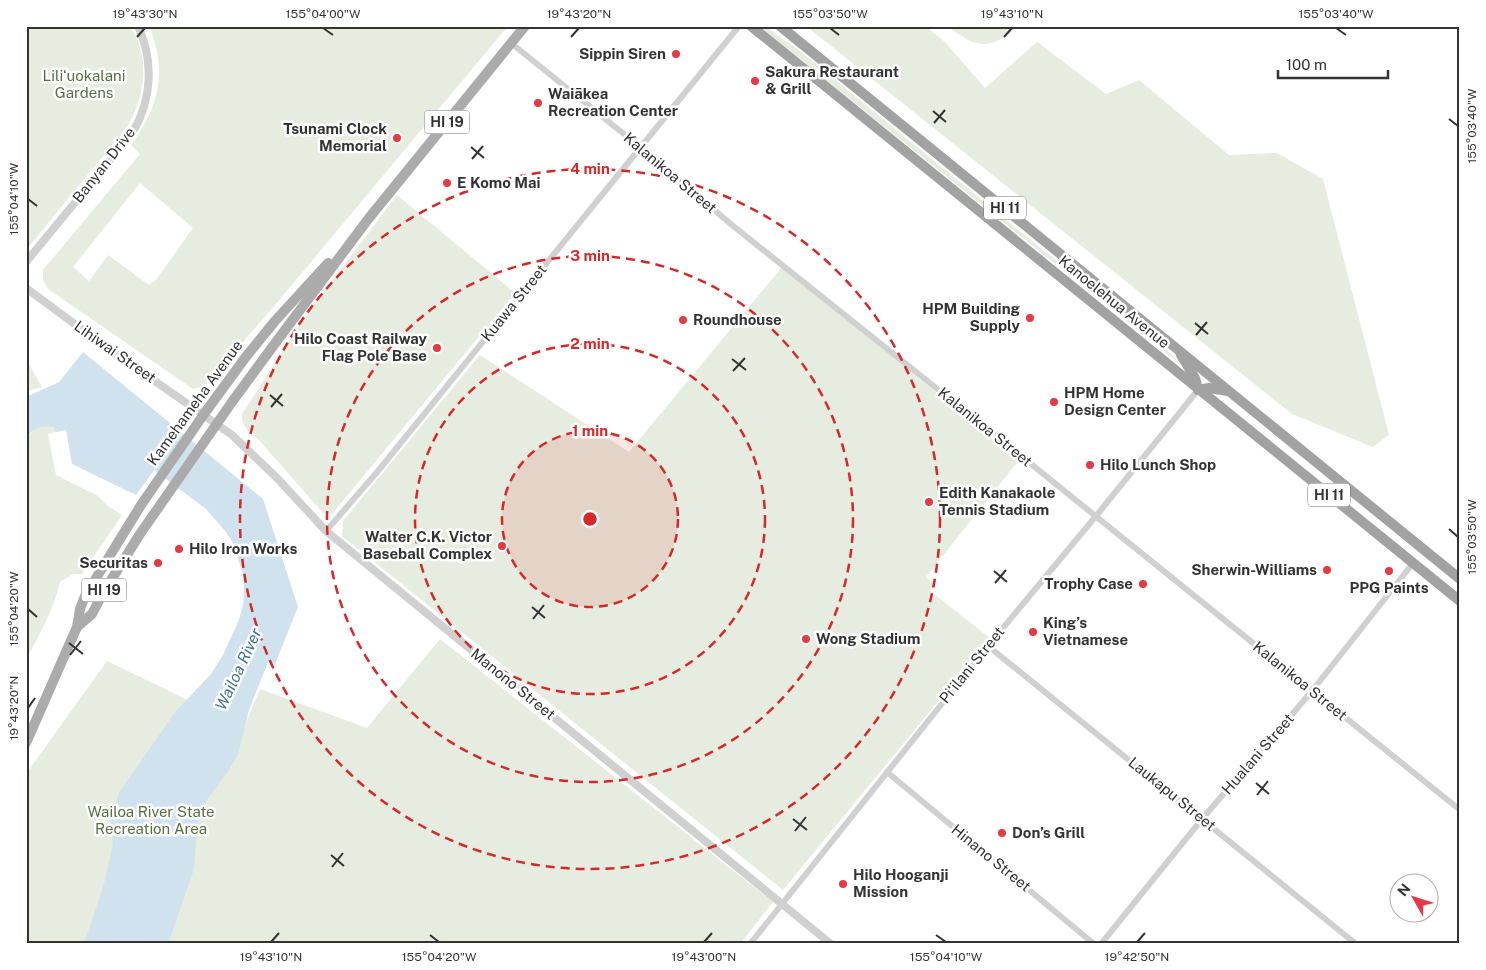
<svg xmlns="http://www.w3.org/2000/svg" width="1486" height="970" viewBox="0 0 1486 970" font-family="'Public Sans',sans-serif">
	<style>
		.green { fill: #e6ecdf; fill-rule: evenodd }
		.water { fill: #cfe2ee }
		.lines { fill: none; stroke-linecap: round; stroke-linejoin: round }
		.minor { stroke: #d0d0d0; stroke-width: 6 }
		.tertiary { stroke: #d0d0d0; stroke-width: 8 }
		.primary { stroke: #ababab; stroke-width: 10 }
		.trunk { stroke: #a2a2a2; stroke-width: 10 }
		.ticks { fill: none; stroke: #333; stroke-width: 2 }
		.ring { fill: none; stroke: #d62828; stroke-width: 2.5; stroke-dasharray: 9 6 }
		.poi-dot { fill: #e63946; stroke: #fff; stroke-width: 2 }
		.labels { text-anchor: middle; stroke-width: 5; stroke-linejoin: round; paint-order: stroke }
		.shield { fill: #fff; stroke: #707070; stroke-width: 1 }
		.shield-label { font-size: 14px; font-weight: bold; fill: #333 }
		.poi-label { font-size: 15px; font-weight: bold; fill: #333; stroke: #fff; text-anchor: start }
		.park-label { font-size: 15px; fill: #56703f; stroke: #fff }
		.street-label { font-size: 15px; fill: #333; stroke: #fff }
		.water-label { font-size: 16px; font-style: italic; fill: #3f7597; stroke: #fff }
		.centre { fill: #d62828; stroke: #fff; stroke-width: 2.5 }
		.ring-label { font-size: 15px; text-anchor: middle; font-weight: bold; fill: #d62828; stroke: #fff; stroke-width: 5; stroke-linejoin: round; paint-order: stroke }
		.neatline { fill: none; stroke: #333; stroke-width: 2 }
		.ticks-label { font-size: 12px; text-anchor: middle; fill: #333 }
	</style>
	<rect width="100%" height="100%" fill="#fff"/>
	<g class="green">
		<path d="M26 26H130C151 58 145 96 127 127L26 250Z"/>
		<path d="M149 26H508L286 292 205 386 193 389 48 289 43 280V270L140 154 131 145C159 107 168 71 149 26ZM140 183 193 228 156 280 149 285 108 255 89 281 73 267Z"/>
		<polygon points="759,26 765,26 801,52 1049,255 1129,318 1165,348 1180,364"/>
		<polygon points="806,26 925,26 945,42 985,88 1037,42 1106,94 1139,80 1229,155 1277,153 1323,179 1389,435 1373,447 1292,414"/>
		<path d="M948 26H1018C990 51 976 49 948 26Z"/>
		<path d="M397 195 515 293 332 514 323 513 258 439C249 431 241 427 242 414L304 318Z"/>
		<polygon points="782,267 1019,460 926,577 935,585 930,591 990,638 783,890 342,536 343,521 480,355 629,452"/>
		<polygon points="26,359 42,387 26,391"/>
		<path d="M48 426 53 427 56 432 48 434 56 475 98 496 108 506 122 515 82 574H73L60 582C53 611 40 634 26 659V438L37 428Z"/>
		<polygon points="440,639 773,902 740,944 26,944 26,774 107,661 244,727 260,689 367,728"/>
	</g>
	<path class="water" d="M83 352 263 499 298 607 275 664 268 662 249 710 238 754 227 773 208 798 201 811 197 828 194 869 168 944H84L104 884 113 844 110 820 120 791 176 711 211 674 223 655 239 620 243 605 244 590 243 575 234 545 226 532 206 509 154 470 136 495 72 464 66 430 56 432 53 427C41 425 33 429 26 438V397L59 382Z"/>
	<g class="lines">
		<g class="minor">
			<polyline points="511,43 640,147 732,225 995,435 1460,810"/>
			<polyline points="326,531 378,471 739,26"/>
			<polyline points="988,646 1356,944"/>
			<polyline points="887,772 1094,944"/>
			<polyline points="750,944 988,646 1096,516 1198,390"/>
			<polyline points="1101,944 1202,819 1312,691 1413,563"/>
		</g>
		<g class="tertiary">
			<path d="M26 262 133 132C152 99 154 61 138 26"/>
			<polyline points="26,288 99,342 232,435 277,478 326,531 831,944"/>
		</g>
		<g class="primary">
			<polyline points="77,627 92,614 103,593 140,534 232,402 279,338 369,218 525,26"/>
			<polyline points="26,743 77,627 80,609 85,596 141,505 204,414 245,358 275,321 328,263"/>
		</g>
		<g class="trunk">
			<polyline points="751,26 1460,601"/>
			<polyline points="780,26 1460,579"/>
			<polyline points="1181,355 1195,378 1198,390"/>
			<polyline points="1198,390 1209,388 1228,391"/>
		</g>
	</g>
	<path class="ticks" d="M323 28 333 35M830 28 839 35M1336 28 1346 35M137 37 145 28M571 37 579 28M1004 37 1012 28M933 111 946 122M1449 119 1458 126M934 123 945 110M471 147 484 158M472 159 483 146M28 199 37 206M1195 323 1208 334M1196 335 1207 322M732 359 746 370M733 371 745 358M270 395 283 406M271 407 282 394M1449 529 1458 537M994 571 1007 582M995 583 1006 570M532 607 545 618M28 609 37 617M533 619 544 605M69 643 83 654M70 655 81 641M28 708 35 698M1256 783 1269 794M1257 795 1268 781M793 819 807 830M795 831 806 817M331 855 344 866M332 867 343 853M430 935 439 942M936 935 946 942M271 942 279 933M704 942 712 933M1137 942 1145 933"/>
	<circle cx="590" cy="519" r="88" fill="#d62828" fill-opacity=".12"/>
	<g class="ring">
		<circle cx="590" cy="519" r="88"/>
		<circle cx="590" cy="519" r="175"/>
		<circle cx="590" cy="519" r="263"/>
		<circle cx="590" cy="519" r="350"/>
	</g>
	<g class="poi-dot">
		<circle cx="676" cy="54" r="5"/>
		<circle cx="755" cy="81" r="5"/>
		<circle cx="538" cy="103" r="5"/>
		<circle cx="397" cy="138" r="5"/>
		<circle cx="447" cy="183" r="5"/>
		<circle cx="1030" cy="318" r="5"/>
		<circle cx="683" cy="320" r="5"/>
		<circle cx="437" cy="348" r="5"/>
		<circle cx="1054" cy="402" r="5"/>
		<circle cx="1090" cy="465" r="5"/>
		<circle cx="929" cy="502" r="5"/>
		<circle cx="502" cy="546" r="5"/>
		<circle cx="179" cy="549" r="5"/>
		<circle cx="158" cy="563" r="5"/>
		<circle cx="1327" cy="570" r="5"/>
		<circle cx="1389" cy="571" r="5"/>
		<circle cx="1143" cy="584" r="5"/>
		<circle cx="1033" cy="632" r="5"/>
		<circle cx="806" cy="639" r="5"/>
		<circle cx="1002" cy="833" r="5"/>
		<circle cx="843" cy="884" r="5"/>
	</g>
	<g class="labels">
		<g class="shield">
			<rect x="424.5" y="110.5" width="45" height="23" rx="4"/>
			<rect x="984" y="196.5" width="42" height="23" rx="4"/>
			<rect x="1308" y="483.5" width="42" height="23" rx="4"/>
			<rect x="81.5" y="578.5" width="45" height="23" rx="4"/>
		</g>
		<g class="shield-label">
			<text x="447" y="127">HI 19</text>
			<text x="1005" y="213">HI 11</text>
			<text x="1329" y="500">HI 11</text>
			<text x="104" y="595">HI 19</text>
		</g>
		<g class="poi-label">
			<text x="666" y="59" text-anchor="end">Sippin Siren</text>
			<text x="765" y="77">Sakura Restaurant<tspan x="765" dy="17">&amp; Grill</tspan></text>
			<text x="548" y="99">Waiākea<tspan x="548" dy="17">Recreation Center</tspan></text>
			<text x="387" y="134" text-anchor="end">Tsunami Clock<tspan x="387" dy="17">Memorial</tspan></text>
			<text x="457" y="188">E Komo Mai</text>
			<text x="1020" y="314" text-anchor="end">HPM Building<tspan x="1020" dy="17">Supply</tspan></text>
			<text x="693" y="325">Roundhouse</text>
			<text x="427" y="344" text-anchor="end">Hilo Coast Railway<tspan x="427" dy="17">Flag Pole Base</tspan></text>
			<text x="1064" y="398">HPM Home<tspan x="1064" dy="17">Design Center</tspan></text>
			<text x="1100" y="470">Hilo Lunch Shop</text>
			<text x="939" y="498">Edith Kanakaole<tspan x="939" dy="17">Tennis Stadium</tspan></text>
			<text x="492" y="542" text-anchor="end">Walter C.K. Victor<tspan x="492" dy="17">Baseball Complex</tspan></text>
			<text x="189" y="554">Hilo Iron Works</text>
			<text x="148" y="568" text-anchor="end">Securitas</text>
			<text x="1317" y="575" text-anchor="end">Sherwin-Williams</text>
			<text x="1133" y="589" text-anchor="end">Trophy Case</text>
			<text x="1389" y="593" text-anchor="middle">PPG Paints</text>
			<text x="1043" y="628">King’s<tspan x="1043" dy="17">Vietnamese</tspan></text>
			<text x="816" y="644">Wong Stadium</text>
			<text x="1012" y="838">Don’s Grill</text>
			<text x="853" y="880">Hilo Hooganji<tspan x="853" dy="17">Mission</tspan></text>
		</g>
		<g class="park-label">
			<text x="84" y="81">Liliʻuokalani<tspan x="84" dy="17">Gardens</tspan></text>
			<text x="151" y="817">Wailoa River State<tspan x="151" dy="17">Recreation Area</tspan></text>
		</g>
		<g class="street-label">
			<text transform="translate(104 165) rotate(-52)" y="5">Banyan Drive</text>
			<text transform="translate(670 173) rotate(40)" y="5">Kalanikoa Street</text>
			<text transform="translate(1114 302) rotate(39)" y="5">Kanoelehua Avenue</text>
			<text transform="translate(514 303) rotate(-51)" y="5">Kuawa Street</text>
			<text transform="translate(115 352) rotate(35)" y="5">Lihiwai Street</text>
			<text transform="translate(195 403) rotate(-54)" y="5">Kamehameha Avenue</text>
			<text transform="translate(985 427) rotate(39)" y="5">Kalanikoa Street</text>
			<text transform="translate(972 665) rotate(-51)" y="5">Pi‘ilani Street</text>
			<text transform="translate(1300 681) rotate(39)" y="5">Kalanikoa Street</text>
			<text transform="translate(513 684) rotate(39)" y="5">Manono Street</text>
			<text transform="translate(1258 754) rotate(-49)" y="5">Hualani Street</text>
			<text transform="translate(1172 794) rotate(39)" y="5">Laukapu Street</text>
			<text transform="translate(991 858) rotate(39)" y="5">Hinano Street</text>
		</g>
		<g class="water-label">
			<text transform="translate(238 669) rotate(-65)" y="6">Wailoa River</text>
		</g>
	</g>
	<circle cx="590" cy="519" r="8" class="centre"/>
	<g class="ring-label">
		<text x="590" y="174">4 min</text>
		<text x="590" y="261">3 min</text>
		<text x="590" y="349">2 min</text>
		<text x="590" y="436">1 min</text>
	</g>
	<rect width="1486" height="970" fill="none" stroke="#ffffff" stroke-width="55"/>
	<g transform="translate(1414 898) rotate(309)"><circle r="24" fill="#ffffff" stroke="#adadad"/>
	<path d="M0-4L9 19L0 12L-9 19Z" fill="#e63946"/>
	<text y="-8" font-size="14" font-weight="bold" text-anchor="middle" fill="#333333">N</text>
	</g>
	<path d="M1278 70v8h110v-8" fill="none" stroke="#333333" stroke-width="2.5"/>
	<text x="1286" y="70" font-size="15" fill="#333333" stroke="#ffffff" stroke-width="4" paint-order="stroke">100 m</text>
	<rect x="28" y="28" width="1430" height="914" class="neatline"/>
	<g class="ticks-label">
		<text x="145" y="18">19°43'30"N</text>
		<text x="323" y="18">155°04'00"W</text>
		<text x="579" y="18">19°43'20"N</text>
		<text x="830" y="18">155°03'50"W</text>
		<text x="1012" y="18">19°43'10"N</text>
		<text x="1336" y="18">155°03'40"W</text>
		<text transform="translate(1472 126) rotate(-90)" y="4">155°03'40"W</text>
		<text transform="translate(14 199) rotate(-90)" y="4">155°04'10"W</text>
		<text transform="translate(1472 537) rotate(-90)" y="4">155°03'50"W</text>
		<text transform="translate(14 609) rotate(-90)" y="4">155°04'20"W</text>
		<text transform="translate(14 708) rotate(-90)" y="4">19°43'20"N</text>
		<text x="271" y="961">19°43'10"N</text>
		<text x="439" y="961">155°04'20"W</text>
		<text x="704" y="961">19°43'00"N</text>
		<text x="946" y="961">155°04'10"W</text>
		<text x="1137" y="961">19°42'50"N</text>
	</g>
</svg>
